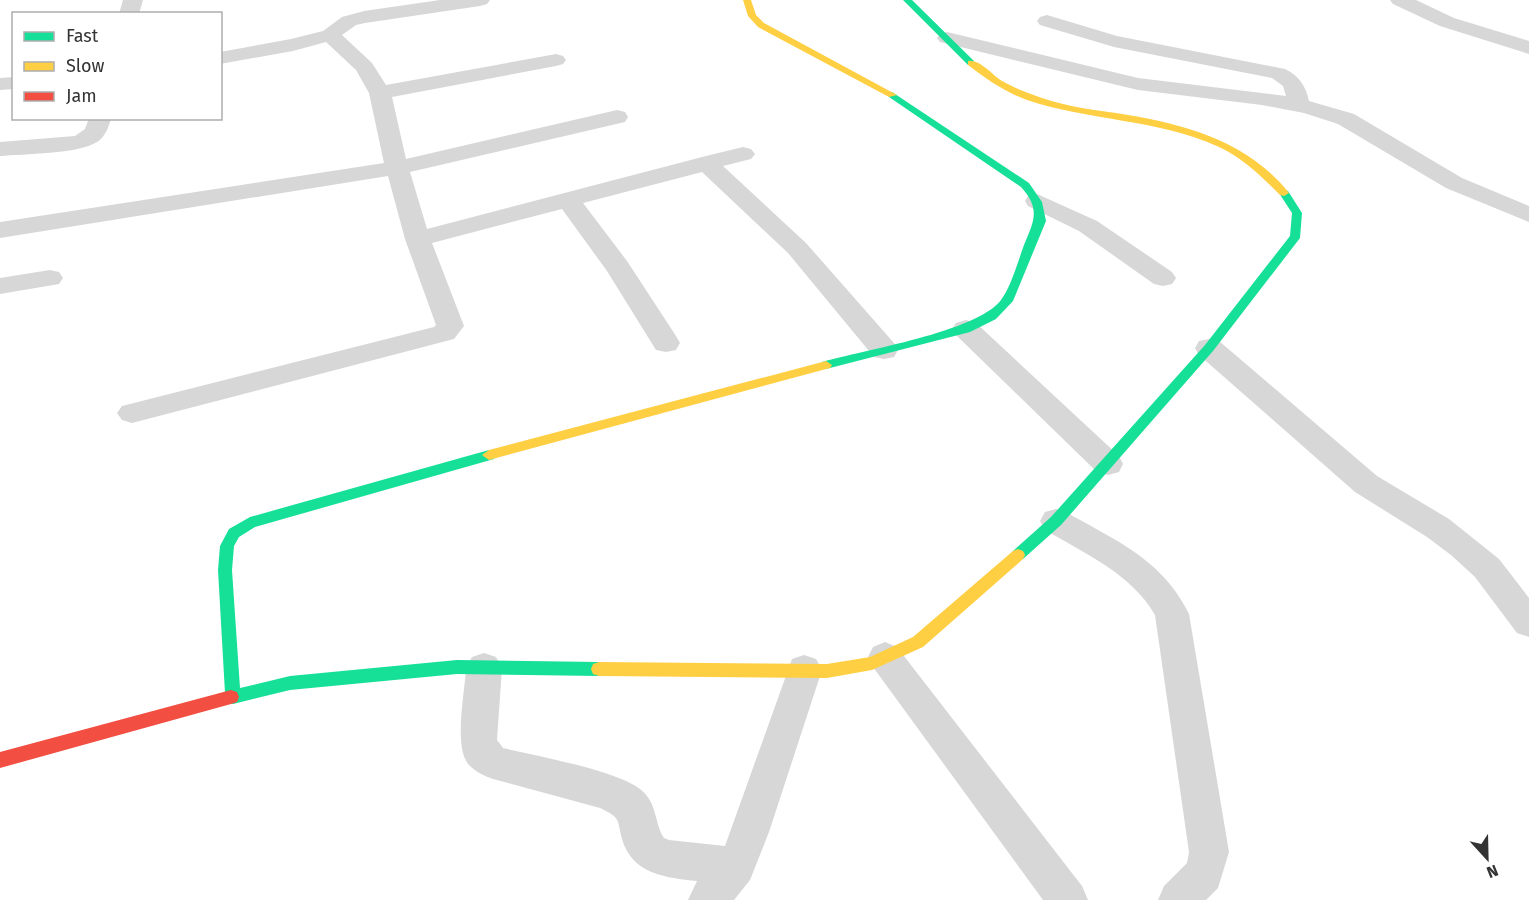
<svg xmlns="http://www.w3.org/2000/svg" width="1529" height="900" viewBox="0 0 1529 900" font-family="'Fira Sans',sans-serif">
	<style>
		.lines { fill: none; stroke-linecap: round; stroke-linejoin: round }
		.street { fill: #d7d7d7; fill-rule: evenodd }
		.fast { fill: #16e098; fill-rule: evenodd }
		.slow { fill: #ffcf43; fill-rule: evenodd }
		.jam { fill: #f24e42; fill-rule: evenodd }
	</style>
	<rect width="100%" height="100%" fill="#fff"/>
	<g class="lines">
		<g class="street">
			<polygon points="123,0 143,0 139,14 119,14"/>
			<polygon points="440,0 490,0 487,4 480,6 365,23 356,25 342,35 372,63 386,85 556,54 563,56 566,60 563,64 556,66 392,97 406,159 617,110 625,112 628,117 625,122 410,172 427,229 706,156 743,147 751,149 755,154 751,159 723,166 806,243 894,343 898,350 894,357 884,359 874,357 788,253 702,172 583,203 627,261 676,336 680,343 676,350 666,352 656,350 607,271 562,209 432,243 464,326 454,339 132,423 122,420 117,413 122,406 434,327 436,325 405,239 388,176 0,238 0,222 384,163 369,93 356,70 326,42 293,51 220,64 220,52 291,39 323,31 342,17 364,11"/>
			<polygon points="1390,0 1416,0 1454,18 1529,41 1529,54 1440,26 1393,4"/>
			<path d="M1047 15 1117 36 1285 69C1299 76 1306 86 1309 101L1354 114 1462 178 1529 206V222L1446 188 1338 124 1304 113 1262 105 1138 90 940 42 937 38 940 34 947 32 1138 78 1286 96 1283 86 1272 78 1114 47 1040 25 1037 21 1040 17Z"/>
			<polygon points="14,77 14,89 0,90 0,78"/>
			<path d="M89 118H111C109 127 105 137 97 142 79 154 23 154 0 156V142L75 136 85 129Z"/>
			<polygon points="1037,194 1097,221 1172,272 1176,278 1172,284 1163,286 1154,284 1079,231 1028,206 1025,201 1028,196"/>
			<polygon points="50,270 59,272 63,278 59,284 0,294 0,278"/>
			<polygon points="966,320 976,323 1119,456 1123,464 1119,472 1108,475 1097,472 956,335 952,329 956,323"/>
			<polygon points="1209,339 1219,341 1377,476 1449,519 1499,559 1529,598 1529,637 1517,633 1475,577 1451,555 1427,537 1355,492 1199,355 1195,348 1199,341"/>
			<path d="M1056 509C1071 514 1084 522 1098 530 1137 551 1169 573 1189 614L1229 852 1218 888 1206 900H1158L1164 886 1187 863 1189 852 1155 615C1132 574 1084 553 1045 530L1040 521 1045 512Z"/>
			<polygon points="885,642 897,647 1082,886 1088,900 1043,900 873,667 868,657 873,647"/>
			<path d="M484 653 496 657 502 668 497 740 503 748C537 756 615 770 640 789 658 803 654 823 664 838L669 840 725 846 792 659 804 655 816 659 822 670 769 832 750 880 734 900H688L697 881C666 878 632 874 622 839 617 819 621 818 600 808L493 779C484 776 476 772 469 765 453 747 465 692 466 668L472 657Z"/>
		</g>
		<g class="fast">
			<polygon points="903,0 912,0 974,61 974,65 968,65"/>
			<path d="M892 92 1029 183 1042 202 1046 221 1013 301 996 319 970 332 826 369 820 365 822 362C863 350 977 332 1001 300 1011 287 1018 261 1024 245 1034 221 1041 209 1021 187L889 97 887 95Z"/>
			<polygon points="1284,190 1288,191 1302,213 1300,238 1213,351 1061,525 1023,559 1018,561 1013,559 1011,555 1013,551 1051,517 1205,345 1290,236 1292,213 1279,193"/>
			<polygon points="489,450 496,455 494,459 255,527 239,537 234,546 232,570 240,688 290,676 457,660 599,662 605,664 607,669 605,674 599,676 457,674 290,690 233,704 225,702 223,697 225,693 218,570 220,546 229,529 250,517"/>
		</g>
		<g class="slow">
			<polygon points="743,0 751,0 756,15 764,23 897,95 889,97 758,27 748,16"/>
			<path d="M968 61C980 59 992 75 1002 81 1011 86 1022 91 1031 94 1058 105 1087 109 1116 113 1180 123 1246 139 1289 193L1284 196 1280 195C1262 177 1243 158 1219 147 1158 119 1090 121 1027 100 1005 92 986 79 968 65Z"/>
			<polygon points="826,361 832,365 830,368 489,460 482,455 489,450"/>
			<polygon points="1018,549 1023,551 1025,555 1023,559 923,647 872,670 827,678 599,676 593,674 591,669 593,664 599,662 827,664 870,657 913,637 1013,551"/>
		</g>
		<polygon class="jam" points="231,690 237,692 239,697 237,702 231,704 0,768 0,752"/>
	</g>
	<rect x="12" y="12" width="210" height="108" fill="#ffffff" stroke="#adadad" stroke-width="1.5"/>
	<rect x="24" y="32" width="30" height="9" fill="#16e098" stroke="#adadad" stroke-width="1.5"/>
	<text x="66" y="42" font-size="18" fill="#333333">Fast</text>
	<rect x="24" y="62" width="30" height="9" fill="#ffcf43" stroke="#adadad" stroke-width="1.5"/>
	<text x="66" y="72" font-size="18" fill="#333333">Slow</text>
	<rect x="24" y="92" width="30" height="9" fill="#f24e42" stroke="#adadad" stroke-width="1.5"/>
	<text x="66" y="102" font-size="18" fill="#333333">Jam</text>
	<g transform="translate(1487 858) rotate(158)" stroke="#ffffff" stroke-width="4.5" paint-order="stroke">
	<path d="M0-4.5L10 22L0 15L-10 22Z" fill="#333333"/>
	<text y="-9" font-size="16" font-weight="bold" text-anchor="middle" fill="#333333">N</text>
	</g>
</svg>
